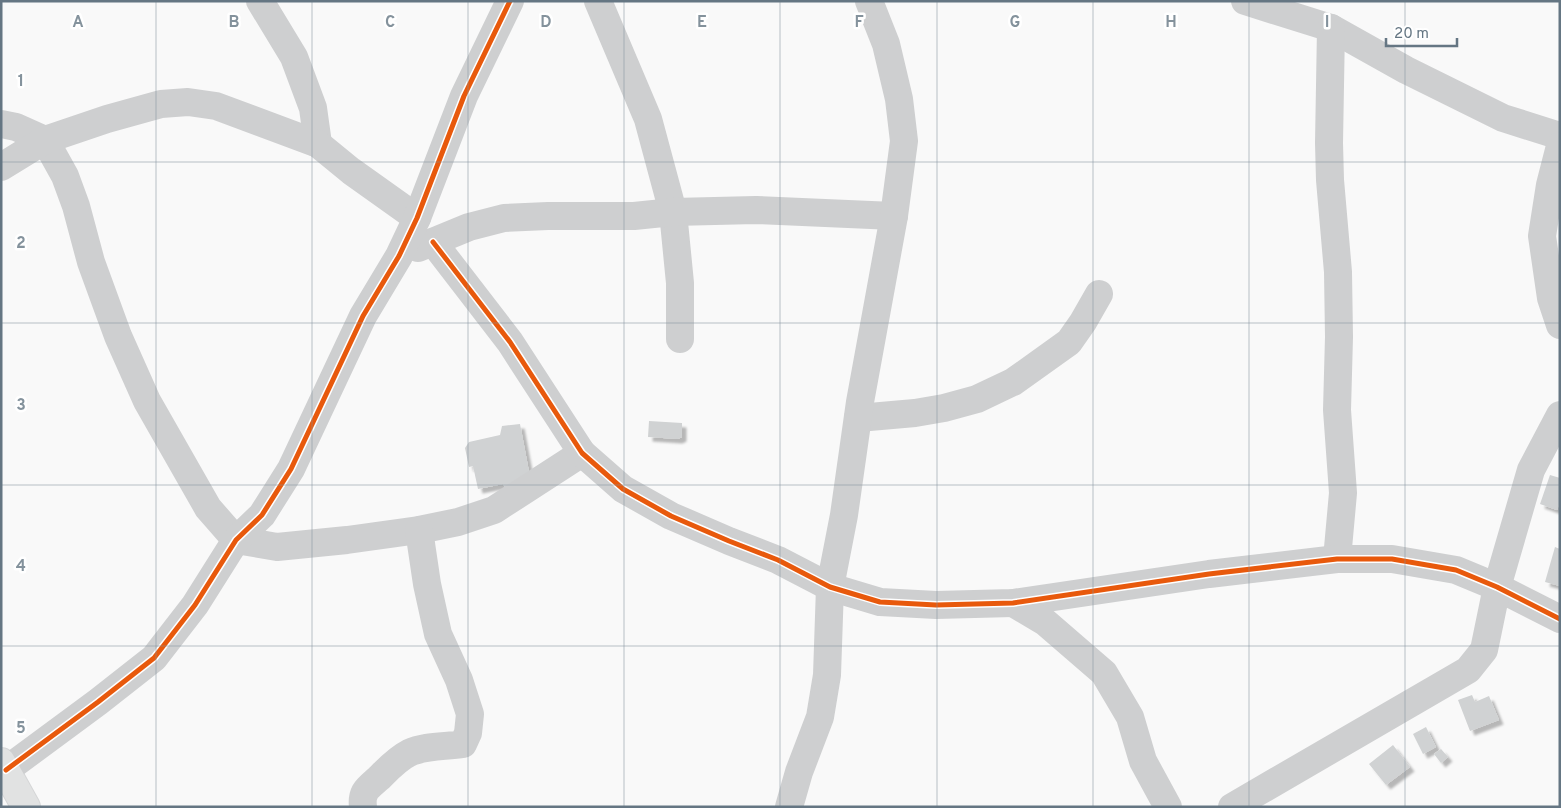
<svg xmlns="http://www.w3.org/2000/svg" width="1561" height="808" viewBox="0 0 1561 808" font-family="Overpass,sans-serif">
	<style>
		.building { fill: #d0d2d3; filter: url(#shadow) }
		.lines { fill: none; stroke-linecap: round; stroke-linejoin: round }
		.secondary-casing { stroke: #d5d6d7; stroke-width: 30 }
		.street { stroke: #cecfd0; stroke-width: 28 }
		.secondary { stroke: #e1e2e2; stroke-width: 28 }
		.cycleway-casing { stroke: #fff; stroke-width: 8 }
		.cycleway { stroke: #e8590c; stroke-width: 5 }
		.grid { fill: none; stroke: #84929c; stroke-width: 1; stroke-opacity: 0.55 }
		.grid-label { font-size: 16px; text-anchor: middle; font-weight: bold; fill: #84929c; stroke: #fff; stroke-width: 5; stroke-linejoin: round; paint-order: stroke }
	</style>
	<defs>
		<filter id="shadow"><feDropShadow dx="4.5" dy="4.5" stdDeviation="1" flood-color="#0004"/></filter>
	</defs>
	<rect width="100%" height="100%" fill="#f9f9f9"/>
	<g class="building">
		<polygon points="649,421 682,423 682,437 678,439 648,437"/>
		<polygon points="520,424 530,477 506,488 503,484 478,489 473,466 469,467 465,448 469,442 500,435 502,426"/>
		<polygon points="1550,475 1560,478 1560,502 1557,510 1540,504"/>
		<polygon points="1555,547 1560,549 1560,586 1545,582"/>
		<polygon points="1472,695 1475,702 1489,696 1499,720 1470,731 1458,700"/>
		<polygon points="1426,727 1436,747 1423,754 1413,734"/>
		<polygon points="1393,745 1410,767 1386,785 1369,764"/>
		<polygon points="1441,749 1448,757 1441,763 1434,754"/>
	</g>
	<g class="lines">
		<defs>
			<polyline id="secondary" points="1,762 26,807"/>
		</defs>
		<use href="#secondary" class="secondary-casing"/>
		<g class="street">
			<polyline points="260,1 294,57 313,108 318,144"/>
			<polyline points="598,1 648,119 673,212 680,283 680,339"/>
			<polyline points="1245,1 1331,28 1406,70 1503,118 1560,136"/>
			<polyline points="1331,28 1329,143 1330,180 1338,272 1339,337 1337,410 1343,493 1337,559"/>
			<polyline points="1,124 16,127 45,140 65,176 76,206 91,262 118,336 147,401 208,508 236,540 277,547 347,540 419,530 458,522 494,510 582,453"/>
			<polyline points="1560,146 1550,185 1542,236 1551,298 1560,325"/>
			<polyline points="1,167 45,140 107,119 161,104 188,102 216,106 318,144 351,171 417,218"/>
			<polyline points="433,242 510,342 582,453 623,489 671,516 729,541 778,560 830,587 880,602 936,605 1013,603 1209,574 1337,559 1392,559 1456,570 1497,587 1560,619"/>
			<polyline points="418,248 469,227 504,218 548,216 634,216 673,212 756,210 894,216"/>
			<polyline points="858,418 915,413 944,408 977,399 1013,382 1069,342 1083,322 1099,294"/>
			<polyline points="1013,603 1045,622 1104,673 1130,717 1143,761 1168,807"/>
			<polyline points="6,770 98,702 154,658 195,605 236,540 262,515 291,469 363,316 399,256 417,218 464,96 510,1"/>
			<path d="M363 807C361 791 368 788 379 778 388 769 397 759 409 753 426 745 446 747 463 744L468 733 470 714 459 680 438 634 427 584 419 530"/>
			<polyline points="789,807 799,772 820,717 827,675 830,587 844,515 860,402 894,216 904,141 899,99 886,44 869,1"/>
			<polyline points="1232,807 1468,670 1484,650 1497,587 1531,470 1560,415"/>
		</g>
		<use href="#secondary" class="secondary"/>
		<defs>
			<g id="cycleway">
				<polyline points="433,242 510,342 582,453 623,489 671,516 729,541 778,560 830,587 880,602 936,605 1013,603 1209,574 1337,559 1392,559 1456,570 1497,587 1560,619"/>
				<polyline points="6,770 98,702 154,658 195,605 236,540 262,515 291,469 363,316 399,256 417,218 464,96 510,1"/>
			</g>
		</defs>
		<use href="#cycleway" class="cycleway-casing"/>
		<use href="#cycleway" class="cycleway"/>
	</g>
	<path class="grid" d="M156 1V807M312 1V807M468 1V807M624 1V807M780 1V807M937 1V807M1093 1V807M1249 1V807M1405 1V807M1 162H1560M1 323H1560M1 485H1560M1 646H1560"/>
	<g class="grid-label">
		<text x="78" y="27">A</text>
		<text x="234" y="27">B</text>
		<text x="390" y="27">C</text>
		<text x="546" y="27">D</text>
		<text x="702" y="27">E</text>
		<text x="859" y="27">F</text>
		<text x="1015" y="27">G</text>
		<text x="1171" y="27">H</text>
		<text x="1327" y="27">I</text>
		<text x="21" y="86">1</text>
		<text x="21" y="248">2</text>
		<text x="21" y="410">3</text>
		<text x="21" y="571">4</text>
		<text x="21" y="733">5</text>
	</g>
	<rect width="1561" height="808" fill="none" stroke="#657683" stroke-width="5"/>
	<path d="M1386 38v8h71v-8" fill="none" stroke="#657683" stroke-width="2.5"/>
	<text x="1394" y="38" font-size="15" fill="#657683" stroke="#ffffff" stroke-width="4" paint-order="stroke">20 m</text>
</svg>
